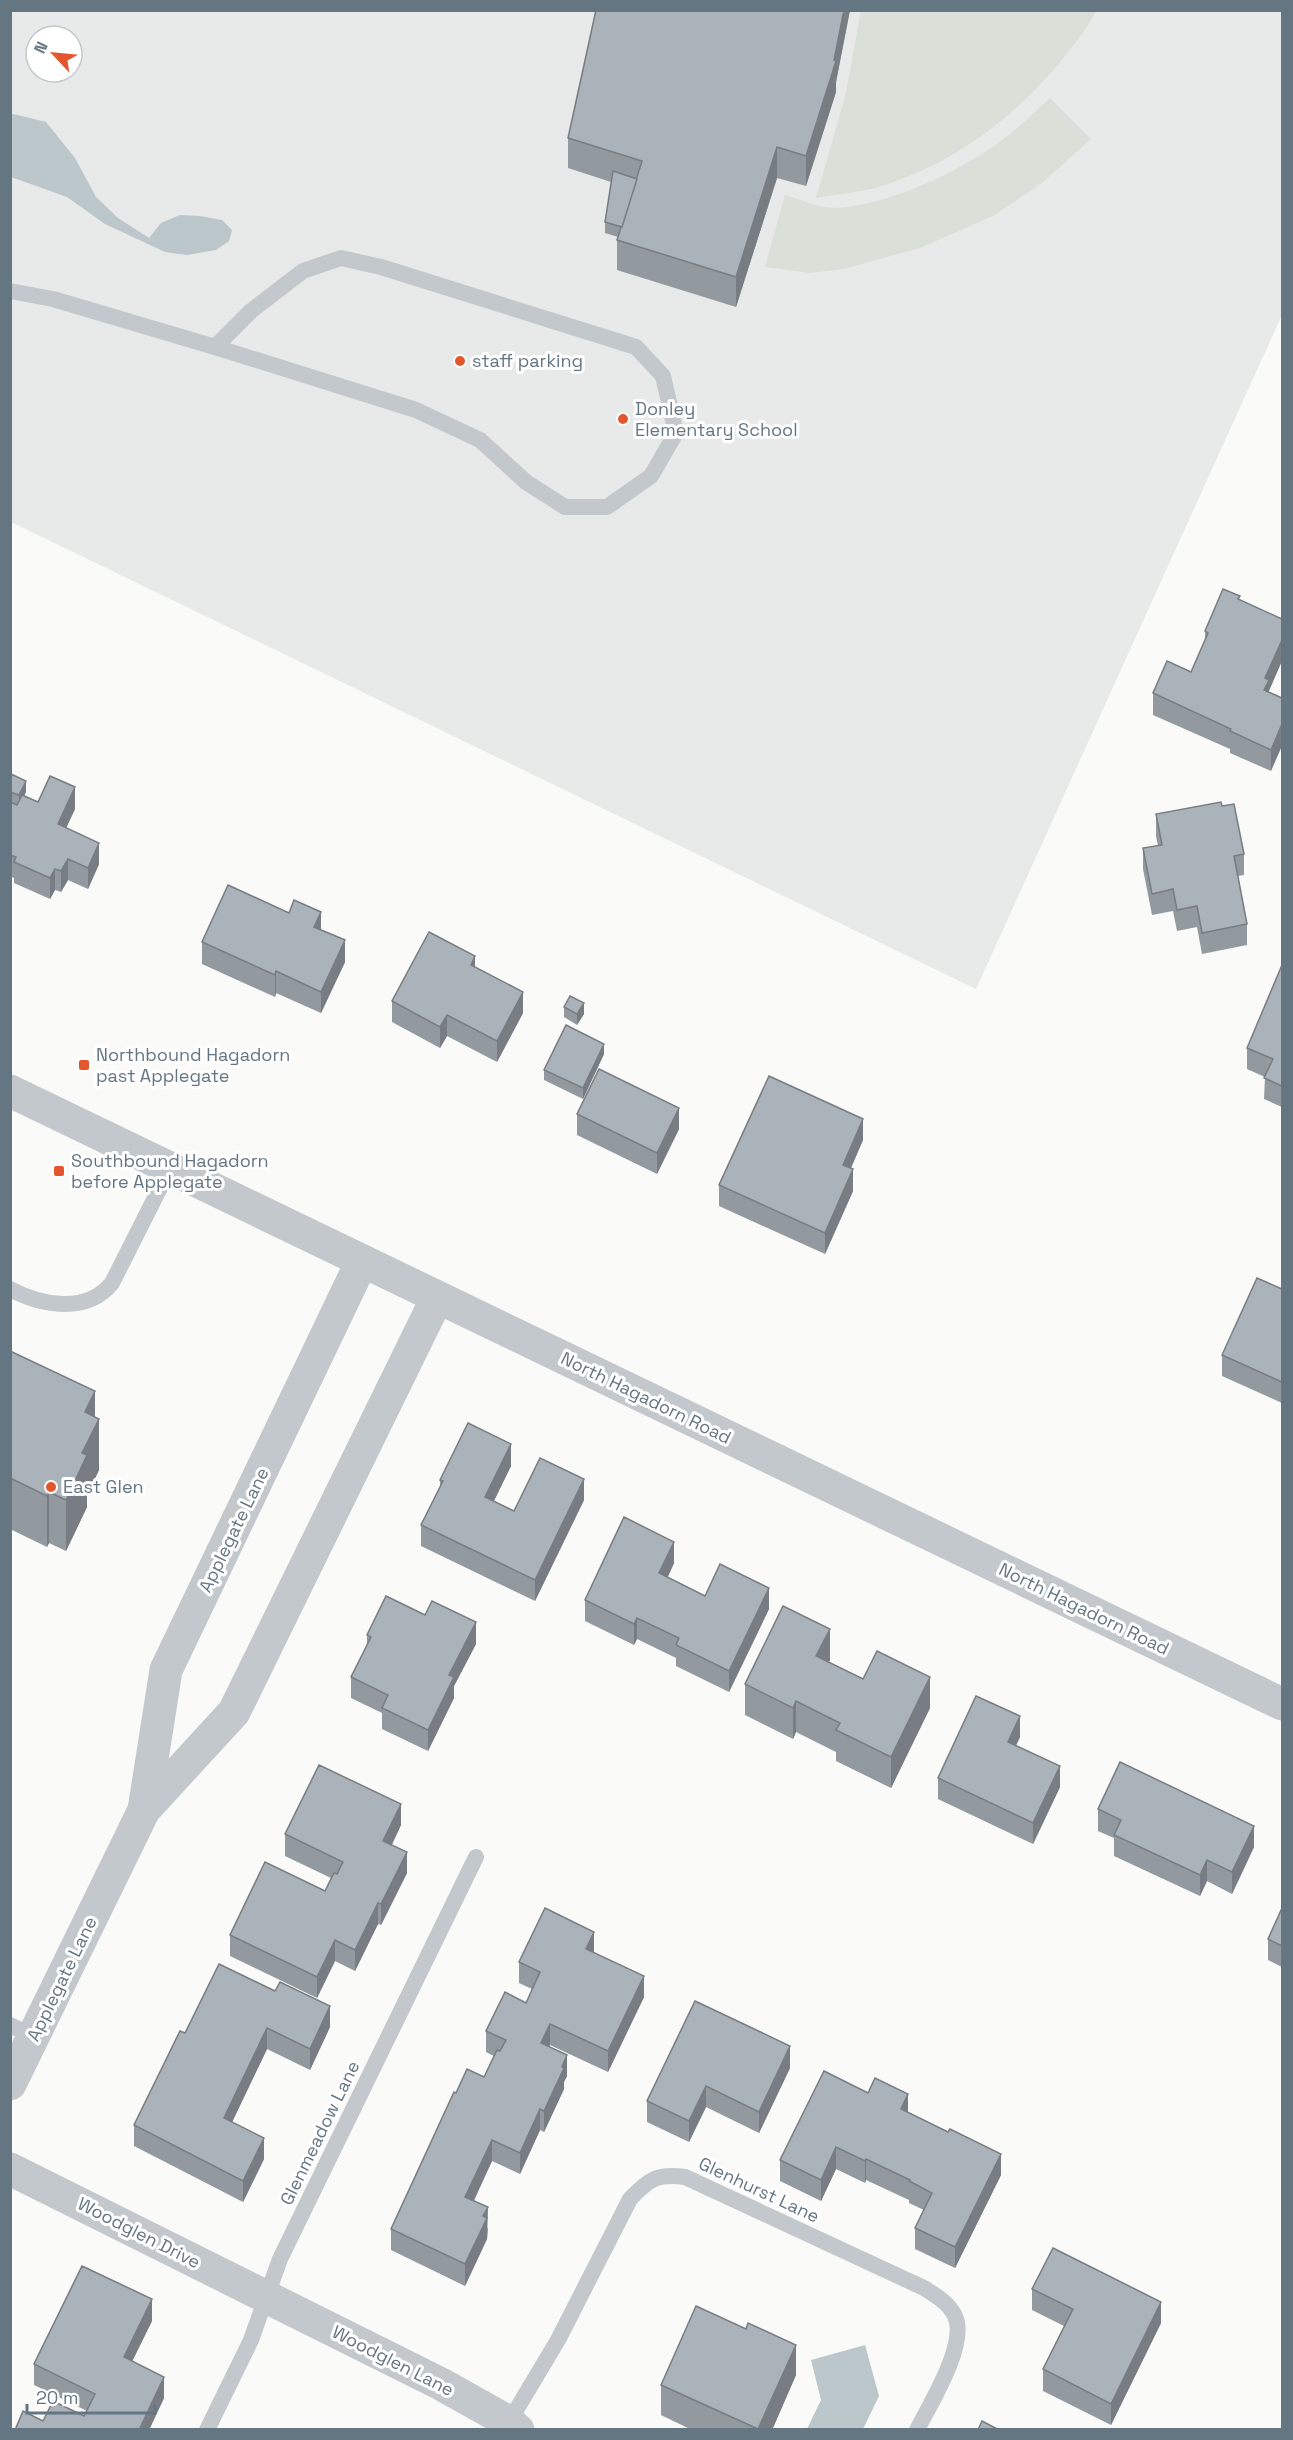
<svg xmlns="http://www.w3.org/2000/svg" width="1293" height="2440" viewBox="0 0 1293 2440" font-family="'Space Grotesk',sans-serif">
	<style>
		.built { fill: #e8e9e9; fill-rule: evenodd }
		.green { fill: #dadfd7 }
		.water { fill: #bbc7cb }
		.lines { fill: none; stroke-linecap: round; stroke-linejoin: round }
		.service { stroke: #c3c8cc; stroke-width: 16 }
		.minor { stroke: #c3c8cc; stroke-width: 33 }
		.tertiary { stroke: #c3c8cc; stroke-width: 33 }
		.wall { fill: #929a9f }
		.shaded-wall { fill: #777d82 }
		.building { fill: #aab3b9; stroke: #777d82; stroke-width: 1.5 }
		.poi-dot { fill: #e4572e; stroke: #fff; stroke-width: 2 }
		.labels { text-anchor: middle; stroke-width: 6; stroke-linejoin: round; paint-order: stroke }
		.poi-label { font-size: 18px; fill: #657683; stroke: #fff; text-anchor: start }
		.street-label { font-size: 18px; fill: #657683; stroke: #fff }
	</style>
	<rect width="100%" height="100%" fill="#fafaf8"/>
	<path class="built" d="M10 11H1282V315L976 989 11 522ZM36 36H72V72H36Z"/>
	<g class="green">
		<path d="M861 10H1096V11C1086 31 1073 46 1059 63 1010 122 949 166 875 188 856 193 835 194 816 198L846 93Z"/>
		<path d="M1050 98 1091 139 1043 182 995 215 920 248 843 269 810 273 765 267 785 195C799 199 818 208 833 208 887 207 963 170 1005 138 1021 126 1035 111 1050 98Z"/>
	</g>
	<g class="water">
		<polygon points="13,114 46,122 75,158 96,197 118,218 149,238 161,223 180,215 200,216 222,220 232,230 229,241 216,250 187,255 165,252 105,224 67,197 11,177 10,115"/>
		<polygon points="865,2345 879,2396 863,2429 807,2429 821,2400 811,2360"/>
	</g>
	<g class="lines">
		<g class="service">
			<polygon points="341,258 381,267 636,347 663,376 676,433 651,476 607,507 565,507 526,482 480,440 416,410 215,347 251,311 303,271"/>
			<polyline points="10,291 53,299 215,347"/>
			<path d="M10 1289C42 1306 87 1314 112 1283L170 1168"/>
			<polyline points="10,2025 34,2037"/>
			<path d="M509 2422 558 2340 630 2199C649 2179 658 2173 685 2177L924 2288C935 2295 949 2303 955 2316 968 2344 930 2404 917 2430"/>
			<polyline points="207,2430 251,2340 280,2259 476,1857"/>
		</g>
		<g class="minor">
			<polyline points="144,1810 166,1670 362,1261"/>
			<polyline points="10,2084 144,1810 234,1712 437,1298"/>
			<polyline points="10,2169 441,2384 509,2422 518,2430"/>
		</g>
		<polyline class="tertiary" points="10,1091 1282,1704"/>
	</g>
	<g class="wall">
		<polygon points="596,10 850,10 836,82 836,92 806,186 777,178 736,307 617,270 617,240 618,237 605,233 605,222 611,182 568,168 568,138"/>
		<polygon points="1240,600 1269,692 1282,698 1271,771 1230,753 1230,749 1153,715 1153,693 1191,672 1205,641 1205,631"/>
		<polygon points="11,774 26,792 24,795 38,802 75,809 66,828 99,864 88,889 68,880 61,892 55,890 50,899 14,883 14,878 10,876"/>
		<polygon points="1222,806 1244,854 1244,875 1238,876 1247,924 1247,945 1202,954 1197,927 1177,931 1173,911 1152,915 1143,869 1143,848 1158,846 1156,836 1156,814"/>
		<polygon points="321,930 345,962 321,1013 276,993 275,997 202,964 202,942"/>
		<polygon points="1282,965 1282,1107 1264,1099 1265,1077 1247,1069 1247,1048"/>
		<polygon points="475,967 523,1013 497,1062 447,1036 440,1048 392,1022 392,1001"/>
		<polygon points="564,1007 584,1014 577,1025 564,1017"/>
		<polygon points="604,1054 583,1099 544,1080 544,1070"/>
		<polygon points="577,1114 679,1129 657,1174 577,1135"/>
		<polygon points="863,1140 851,1168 853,1191 825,1254 719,1206 719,1185"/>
		<polygon points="1282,1289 1282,1403 1222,1376 1222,1355"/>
		<polygon points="10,1351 95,1417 99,1470 87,1495 87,1507 66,1551 49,1543 47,1547 10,1529"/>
		<polygon points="511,1466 494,1501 514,1511 584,1500 535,1601 421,1546 421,1525 440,1486 440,1480"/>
		<polygon points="674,1563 668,1577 705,1596 769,1609 729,1692 676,1666 676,1658 637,1639 634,1645 585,1621 585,1600"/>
		<polygon points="367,1635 476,1644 454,1686 454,1698 428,1751 382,1729 382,1713 351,1698 351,1677 367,1645"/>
		<polygon points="830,1660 828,1662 863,1679 930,1708 891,1788 836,1761 836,1752 796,1732 793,1739 745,1715 745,1684"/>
		<polygon points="1020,1737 1016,1745 1060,1787 1033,1844 938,1799 938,1778"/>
		<polygon points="1098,1809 1254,1847 1232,1894 1207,1881 1200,1896 1114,1856 1114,1838 1098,1831"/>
		<polygon points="401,1825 392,1845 407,1873 381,1925 378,1924 355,1971 335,1961 317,1998 230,1956 230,1935 325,1891 331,1878 285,1856 285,1834"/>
		<polygon points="1282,1908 1282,1967 1268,1960 1268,1939"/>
		<polygon points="594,1952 644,1997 608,2072 550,2045 549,2047 567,2076 564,2082 564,2089 544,2132 540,2130 520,2174 492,2161 474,2201 488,2229 487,2239 465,2286 391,2250 391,2229 456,2093 484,2077 494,2056 486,2052 486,2031 526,2003 532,1989 519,1983 519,1962"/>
		<polygon points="219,1964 330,2027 310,2070 267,2049 232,2122 264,2159 243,2202 134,2146 134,2125 185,2033"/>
		<polygon points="790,2046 790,2068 759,2133 706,2107 689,2142 647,2122 647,2101"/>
		<polygon points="908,2113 1001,2175 955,2268 915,2249 915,2228 924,2210 909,2203 909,2200 866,2180 865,2183 836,2169 821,2201 780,2181 780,2160"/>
		<polygon points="1032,2289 1161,2323 1111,2425 1043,2391 1043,2369 1064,2326 1032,2310"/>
		<polygon points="152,2321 132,2361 164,2398 149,2430 15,2430 43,2421 84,2416 87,2411 34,2385 34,2364"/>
		<polygon points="796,2375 772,2430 692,2430 661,2415 661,2385"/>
	</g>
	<g class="shaded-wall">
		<polygon points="844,10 850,10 836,82 836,92 806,186 806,156 834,60"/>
		<polygon points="777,147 777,178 736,307 736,277"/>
		<polygon points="1282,640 1282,661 1269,691 1269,701 1264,712 1265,678"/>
		<polygon points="1282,724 1282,746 1271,771 1271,750"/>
		<polygon points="26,781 26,792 19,806 19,795"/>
		<polygon points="75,787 75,809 58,845 58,824"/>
		<polygon points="99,843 99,864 88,889 88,868"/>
		<polygon points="68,859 68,880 61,892 61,871"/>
		<polygon points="55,869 55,890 50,899 50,878"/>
		<polygon points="321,912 321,933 314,927"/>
		<polygon points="345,940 345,962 321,1013 321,992"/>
		<polygon points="475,956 475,977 471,965"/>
		<polygon points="276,971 276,993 275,997 275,975"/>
		<polygon points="523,992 523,1013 497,1062 497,1041"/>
		<polygon points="584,1003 584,1014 577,1025 577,1014"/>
		<polygon points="447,1015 447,1036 440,1048 440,1027"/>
		<polygon points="604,1044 604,1054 583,1099 583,1088"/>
		<polygon points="679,1108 679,1129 657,1174 657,1153"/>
		<polygon points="863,1119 863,1140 843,1186 843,1165"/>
		<polygon points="853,1169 853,1191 825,1254 825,1233"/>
		<polygon points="95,1391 95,1427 99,1419 99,1470 87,1495 87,1507 66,1551 66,1500 82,1453 85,1412"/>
		<polygon points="511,1444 511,1466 485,1519 485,1497"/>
		<polygon points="584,1479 584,1500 535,1601 535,1580"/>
		<polygon points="49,1492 49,1543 47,1547 47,1496"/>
		<polygon points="674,1542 674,1563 659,1595 659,1573"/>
		<polygon points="769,1588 769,1609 729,1692 729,1671"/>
		<polygon points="637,1618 637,1639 634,1645 634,1624"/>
		<polygon points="476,1622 476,1644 454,1686 454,1698 428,1751 428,1730 449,1675"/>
		<polygon points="830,1629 830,1660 816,1687 816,1656"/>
		<polygon points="930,1677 930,1708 891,1788 891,1757"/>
		<polygon points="796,1701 796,1732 793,1739 793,1708"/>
		<polygon points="1020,1716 1020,1737 1008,1763 1008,1742"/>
		<polygon points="1060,1766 1060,1787 1033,1844 1033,1823"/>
		<polygon points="401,1804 401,1825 383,1862 383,1841"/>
		<polygon points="1254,1826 1254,1847 1232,1894 1232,1872"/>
		<polygon points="407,1852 407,1873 381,1925 381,1904"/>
		<polygon points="1207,1860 1207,1881 1200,1896 1200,1875"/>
		<polygon points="378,1903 378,1924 355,1971 355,1950"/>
		<polygon points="594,1932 594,1953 586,1949"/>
		<polygon points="335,1940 335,1961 317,1998 317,1977"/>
		<polygon points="644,1976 644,1997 608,2072 608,2051"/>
		<polygon points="330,2006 330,2027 310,2070 310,2049"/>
		<polygon points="550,2024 550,2045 541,2064 541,2043"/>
		<polygon points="267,2028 267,2049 224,2139 224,2118"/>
		<polygon points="790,2046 790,2068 759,2133 759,2112"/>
		<polygon points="567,2055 567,2076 564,2082 564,2089 544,2132 544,2111"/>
		<polygon points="706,2086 706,2107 689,2142 689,2121"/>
		<polygon points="908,2094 908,2115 901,2109"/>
		<polygon points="540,2109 540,2130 520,2174 520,2153"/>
		<polygon points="264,2138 264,2159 243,2202 243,2181"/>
		<polygon points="492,2140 492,2161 465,2218 465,2197"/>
		<polygon points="836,2147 836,2169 821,2201 821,2180"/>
		<polygon points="1001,2154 1001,2175 955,2268 955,2247"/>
		<polygon points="866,2159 866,2180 865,2183 865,2161"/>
		<polygon points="488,2207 487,2239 465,2286 465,2264 483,2216"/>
		<polygon points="152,2299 152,2321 124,2378 124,2357"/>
		<polygon points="1161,2302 1161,2323 1111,2425 1111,2404"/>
		<polygon points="796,2345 796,2375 772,2430 758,2430"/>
		<polygon points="164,2377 164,2398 149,2430 139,2430"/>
	</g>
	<g class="building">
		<polygon points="596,10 844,10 834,60 836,61 806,156 777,147 736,277 617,240 642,161 568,138"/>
		<polygon points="613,171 637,179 622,227 605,222"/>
		<polygon points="1223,589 1240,596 1238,599 1282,619 1282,640 1265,678 1269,680 1264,690 1282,698 1282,724 1271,750 1230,731 1231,729 1153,693 1167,661 1191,672 1208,633 1205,631"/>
		<polygon points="11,774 26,781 19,795 10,792"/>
		<polygon points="50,776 75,787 58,824 99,843 88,868 68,859 61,871 55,869 50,878 14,862 16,857 10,855 10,802 17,805 22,795 38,802"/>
		<polygon points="1221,802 1222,806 1234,804 1244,854 1234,856 1247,924 1202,933 1197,906 1177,910 1173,889 1152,894 1143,848 1162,845 1156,814"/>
		<polygon points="228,885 289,913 294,900 321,912 314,927 345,940 321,992 276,971 275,975 202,942"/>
		<polygon points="429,932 475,956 471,965 523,992 497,1041 447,1015 440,1027 392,1001"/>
		<polygon points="1282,965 1282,1086 1264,1078 1273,1059 1247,1048"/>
		<polygon points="570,996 584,1003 577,1014 564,1007"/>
		<polygon points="566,1025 604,1044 583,1088 544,1070"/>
		<polygon points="599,1069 679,1108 657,1153 577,1114"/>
		<polygon points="769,1076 863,1119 843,1165 853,1169 825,1233 719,1185"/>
		<polygon points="1257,1278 1282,1289 1282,1382 1222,1355"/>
		<polygon points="10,1351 95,1391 85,1412 99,1419 82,1453 87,1455 66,1500 49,1492 47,1496 10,1478"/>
		<polygon points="468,1423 511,1444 485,1497 514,1511 540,1458 584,1479 535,1580 421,1525 443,1481 440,1480"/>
		<polygon points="624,1517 674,1542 659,1573 705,1596 720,1564 769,1588 729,1671 676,1645 679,1638 637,1618 634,1624 585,1600"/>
		<polygon points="386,1596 425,1615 432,1601 476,1622 449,1675 454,1677 428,1730 382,1708 388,1695 351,1677 371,1637 367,1635"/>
		<polygon points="783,1606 830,1629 816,1656 863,1679 877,1651 930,1677 891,1757 836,1730 840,1723 796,1701 793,1708 745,1684"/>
		<polygon points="976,1696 1020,1716 1008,1742 1060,1766 1033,1823 938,1778"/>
		<polygon points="1120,1762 1254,1826 1232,1872 1207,1860 1200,1875 1114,1835 1121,1820 1098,1809"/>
		<polygon points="319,1765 401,1804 383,1841 407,1852 381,1904 378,1903 355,1950 335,1940 317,1977 230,1935 265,1862 325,1891 334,1873 337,1874 343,1862 285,1834"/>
		<polygon points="545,1908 594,1932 586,1949 644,1976 608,2051 550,2024 541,2043 567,2055 562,2067 564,2068 544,2111 540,2109 520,2153 492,2140 465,2197 488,2207 483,2216 487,2218 465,2264 391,2229 454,2092 456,2093 467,2069 484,2077 497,2050 500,2051 506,2040 486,2031 505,1992 526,2003 540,1972 519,1962"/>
		<polygon points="1282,1908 1282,1946 1268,1939"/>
		<polygon points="219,1964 275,1991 280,1982 330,2006 310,2049 267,2028 224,2118 264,2138 243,2181 134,2125 180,2031 185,2033"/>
		<polygon points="695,2001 790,2046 759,2112 706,2086 689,2121 647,2101"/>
		<polygon points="824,2071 868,2093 875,2078 908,2094 901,2109 948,2132 950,2129 1001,2154 955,2247 915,2228 932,2193 909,2181 910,2180 866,2159 865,2161 836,2147 821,2180 780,2160"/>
		<polygon points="1053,2248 1161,2302 1111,2404 1043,2369 1073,2309 1032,2289"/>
		<polygon points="82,2266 152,2299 124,2357 164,2377 139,2430 15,2430 23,2411 43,2421 53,2401 84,2416 95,2394 34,2364"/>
		<polygon points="696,2306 746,2329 748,2323 796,2345 758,2429 661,2385"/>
		<polygon points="982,2421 999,2430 978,2430"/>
	</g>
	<g class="poi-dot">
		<circle cx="460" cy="361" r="6"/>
		<circle cx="623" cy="419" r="6"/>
		<rect x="78" y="1059" width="12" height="12" rx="3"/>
		<rect x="53" y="1165" width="12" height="12" rx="3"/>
		<circle cx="51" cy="1487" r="6"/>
	</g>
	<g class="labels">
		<g class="poi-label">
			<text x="472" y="367">staff parking</text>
			<text x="635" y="415">Donley<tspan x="635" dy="21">Elementary School</tspan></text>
			<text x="96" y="1061">Northbound Hagadorn<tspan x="96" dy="21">past Applegate</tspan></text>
			<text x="71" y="1167">Southbound Hagadorn<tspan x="71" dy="21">before Applegate</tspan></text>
			<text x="63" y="1493">East Glen</text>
		</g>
		<g class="street-label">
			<text transform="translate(646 1398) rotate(26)" y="6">North Hagadorn Road</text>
			<text transform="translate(234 1530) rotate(-64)" y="6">Applegate Lane</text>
			<text transform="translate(1084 1609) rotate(26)" y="6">North Hagadorn Road</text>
			<text transform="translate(62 1979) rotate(-64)" y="6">Applegate Lane</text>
			<text transform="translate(320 2133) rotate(-64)" y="6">Glenmeadow Lane</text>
			<text transform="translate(759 2190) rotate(25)" y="6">Glenhurst Lane</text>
			<text transform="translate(139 2233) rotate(27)" y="6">Woodglen Drive</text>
			<text transform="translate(393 2361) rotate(27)" y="6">Woodglen Lane</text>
		</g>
	</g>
	<rect width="1293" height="2440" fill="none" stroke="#657683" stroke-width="24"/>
	<g transform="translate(54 54) rotate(296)"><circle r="28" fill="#ffffff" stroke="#c1c8cd" stroke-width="1.5"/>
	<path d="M0-4.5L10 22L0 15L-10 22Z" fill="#e4572e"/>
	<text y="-9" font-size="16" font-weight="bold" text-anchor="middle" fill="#657683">N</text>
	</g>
	<path d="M27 2404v9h128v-9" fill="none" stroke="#657683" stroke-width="3"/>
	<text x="36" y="2404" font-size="18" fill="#657683" stroke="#ffffff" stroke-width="4.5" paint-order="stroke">20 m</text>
</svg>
